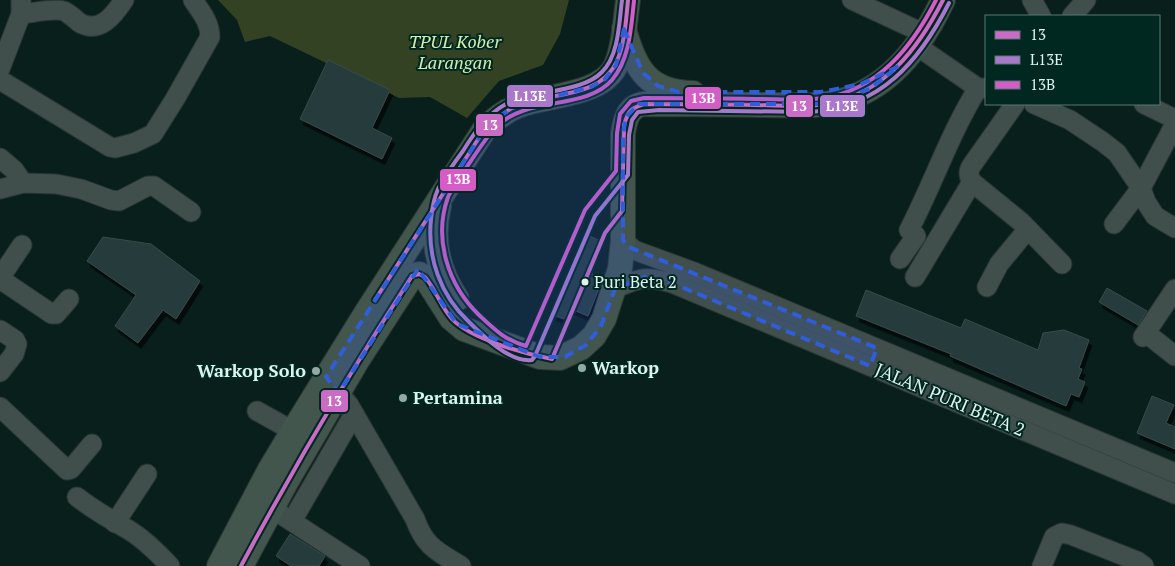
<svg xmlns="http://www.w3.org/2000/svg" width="1175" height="566" viewBox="0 0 1175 566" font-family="'PT Serif',serif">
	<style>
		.green { fill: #344224 }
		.building { fill: #253b3a; stroke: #394a49; filter: url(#shadow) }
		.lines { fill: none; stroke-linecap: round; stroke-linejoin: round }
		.minor-casing { stroke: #2a3734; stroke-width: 21 }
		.major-casing { stroke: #2a3734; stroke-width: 26 }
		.minor { stroke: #414f4c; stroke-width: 19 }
		.major { stroke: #42564e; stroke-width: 24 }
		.bus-1-casing { stroke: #012721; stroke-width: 8 }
		.bus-2-casing { stroke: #012721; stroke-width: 8 }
		.bus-3-casing { stroke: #012721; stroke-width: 8 }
		.bus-1 { stroke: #ca6bc5; stroke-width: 4 }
		.bus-2 { stroke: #aa78cb; stroke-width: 4 }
		.bus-3 { stroke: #d55cc6; stroke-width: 4 }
		.marked { fill: #305eda; fill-opacity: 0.2; stroke: #305eda; stroke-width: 4; stroke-dasharray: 10 6; stroke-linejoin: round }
		.bus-dot { fill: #dff3ee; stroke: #012721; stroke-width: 2 }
		.poi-dot { fill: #94a9a4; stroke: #012721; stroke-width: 2 }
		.labels { text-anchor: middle; stroke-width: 4; stroke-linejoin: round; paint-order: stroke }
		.bus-label { font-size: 17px; fill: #dff3ee; stroke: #012721; text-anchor: start }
		.park-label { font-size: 18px; font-style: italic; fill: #d5efaf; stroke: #012721 }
		.poi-label { font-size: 18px; font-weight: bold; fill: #dff3ee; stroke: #012721; text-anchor: start }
		.street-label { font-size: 18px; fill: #dff3ee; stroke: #012721 }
		.line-badge { stroke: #012721; stroke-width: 2 }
		.badge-label { font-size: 14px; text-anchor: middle; font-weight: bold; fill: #fff }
	</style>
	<defs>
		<filter id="shadow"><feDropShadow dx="3" dy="5.5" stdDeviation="0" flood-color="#0009"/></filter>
	</defs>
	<rect width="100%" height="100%" fill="#091f1b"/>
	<polygon class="green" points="218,0 569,0 560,34 543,65 499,81 467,118 430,97 399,98 270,36 245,42 237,20"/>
	<g class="building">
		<polygon points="328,60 390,90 372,128 392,138 382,159 300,119"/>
		<polygon points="588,235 598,240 585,271 603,278 588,316 569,308 564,319 553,315"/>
		<polygon points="103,237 151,244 200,281 176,319 163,310 138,343 115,326 136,295 87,261"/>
		<polygon points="1107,288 1147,311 1138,325 1099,302"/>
		<polygon points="866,290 961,328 965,319 1038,350 1043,333 1064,330 1089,340 1079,368 1082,369 1078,379 1085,382 1079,397 1071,394 1066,406 950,356 951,354 856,316"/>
		<polygon points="1152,396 1174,405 1166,423 1175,427 1175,449 1137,433"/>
		<polygon points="290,534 325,556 319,566 291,566 276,556"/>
	</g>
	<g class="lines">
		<defs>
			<g id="minor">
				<polyline points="852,0 925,34"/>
				<polyline points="1032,0 1041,16"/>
				<path d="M21 14C32 13 54 8 64 11 70 14 75 19 80 23 100 34 114 15 124 0"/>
				<polyline points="1072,16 1086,0"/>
				<polyline points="917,46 978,88 986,88"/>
				<polyline points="0,69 21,14 21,0"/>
				<path d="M0 80 110 147 115 148 134 143 153 134 175 99 210 37C210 22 201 12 193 0"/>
				<path d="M1015 104 972 165C968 171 968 175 972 182L1021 222 1062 264"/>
				<polyline points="1034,104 1070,120 1103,142 1117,153 1141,188 1146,202 1155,216 1175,228"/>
				<polyline points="1144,104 1175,119"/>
				<polyline points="0,158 14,170 23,183"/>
				<polyline points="0,189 23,183 56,184 81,189 111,200 119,201 148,186 154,186 191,212"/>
				<polyline points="1114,224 1141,188 1175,124"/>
				<polyline points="623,240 634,250 694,272 1175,473"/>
				<path d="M900 259 916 236 909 230C933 184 950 133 978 88"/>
				<polyline points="915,277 972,182"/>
				<polyline points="0,278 22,245"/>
				<polyline points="0,279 52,314 56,314 69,299"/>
				<polyline points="987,287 999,264 1028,229"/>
				<path d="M615 289C640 277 646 276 672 283L1175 494"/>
				<polyline points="0,330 15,340 17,344 14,354 0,372"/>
				<polyline points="1146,333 1175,356"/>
				<polyline points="1143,337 1175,289"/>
				<path d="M330 382 349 405 415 519C425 547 437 551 461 566"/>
				<polyline points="0,407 67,470 71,469 92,444"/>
				<polyline points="257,411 293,431"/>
				<path d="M77 497C94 510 111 520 129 530 145 540 158 553 170 566"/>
				<polyline points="282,515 360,566"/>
				<polyline points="292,521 354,414"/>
				<polyline points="115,523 147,474"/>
				<polyline points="1042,566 1054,537 1062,533 1071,535 1137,561 1144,566"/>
			</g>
			<g id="major">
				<path d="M624 29C635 69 648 92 693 93"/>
				<path d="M439 206C431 239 438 271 457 299"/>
				<path d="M219 566 269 471 293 431 366 313 484 130C494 120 504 111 518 106 545 95 600 96 615 67 624 49 625 20 628 0"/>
				<path d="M241 566 285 484 357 361 412 276 419 274 425 277 451 318 464 329 540 357 560 358 581 348 594 336 604 319 620 269 623 240V134C625 120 628 106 644 104 683 104 722 104 761 105 783 105 805 107 826 104 884 96 920 49 943 0"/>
			</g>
		</defs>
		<use href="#minor" class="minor-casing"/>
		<use href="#major" class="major-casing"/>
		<use href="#minor" class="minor"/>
		<use href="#major" class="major"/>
		<defs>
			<g id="bus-1">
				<path d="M375 300 484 130C495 120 505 111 518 105 551 92 600 99 617 61 625 42 626 20 628 0"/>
				<path d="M241 566C294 467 351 370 412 276L419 274 425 277C436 290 441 307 452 319 471 339 525 354 552 359L605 233 622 211 624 125C628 111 631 108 644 104 681 104 717 104 754 105 778 105 803 108 826 104 884 94 918 49 943 0"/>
			</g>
			<path id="bus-2" d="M622 0C619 23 619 55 602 72 582 93 533 90 506 104 487 114 474 133 463 151 454 163 445 176 438 189 434 198 432 209 431 219 427 257 440 295 469 322 483 336 510 363 532 360L535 356 595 216 628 175 629 135 632 120 638 112 659 110 810 112C881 107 919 62 949 3"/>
			<path id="bus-3" d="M634 1C631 27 630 59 612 80 585 111 526 95 495 128 485 139 477 152 468 165 462 175 453 186 448 197 433 239 448 285 479 315 495 330 505 340 526 346L585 210 616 171 617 133 620 114 631 101 644 98C681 98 718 98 755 99 777 99 801 101 823 98 878 90 912 47 936 0"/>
		</defs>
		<use href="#bus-1" class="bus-1-casing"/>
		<use href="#bus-2" class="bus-2-casing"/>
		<use href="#bus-3" class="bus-3-casing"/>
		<use href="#bus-1" class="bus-1"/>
		<use href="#bus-2" class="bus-2"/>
		<use href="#bus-3" class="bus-3"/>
	</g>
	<path class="marked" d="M624 29 643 73 658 86 679 92H821L861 84 899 66 870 89 826 104H639L626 117 623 134V240L629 247 877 348 870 366 672 283 645 277 615 289 601 326 586 345 565 357H540L457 324 418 269 339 393 326 377 484 130 499 116 519 105 591 87 605 79 616 65Z"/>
	<circle class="bus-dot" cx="585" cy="282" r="4.5"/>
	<g class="poi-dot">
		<circle cx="582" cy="368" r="5"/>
		<circle cx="316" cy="371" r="5"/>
		<circle cx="403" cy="398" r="5"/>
	</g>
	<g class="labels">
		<g class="bus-label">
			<text x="594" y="288">Puri Beta 2</text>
		</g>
		<g class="park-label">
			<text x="455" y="48">TPUL Kober<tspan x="455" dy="21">Larangan</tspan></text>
		</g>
		<g class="poi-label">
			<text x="592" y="374">Warkop</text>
			<text x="306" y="377" text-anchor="end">Warkop Solo</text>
			<text x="413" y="404">Pertamina</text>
		</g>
		<g class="street-label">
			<text transform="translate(950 400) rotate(23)" y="6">JALAN PURI BETA 2</text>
		</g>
	</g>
	<g class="line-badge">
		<rect x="506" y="84" width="48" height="24" rx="5" fill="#aa78cb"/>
		<rect x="684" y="86" width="38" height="24" rx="5" fill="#d55cc6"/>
		<rect x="819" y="94" width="47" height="24" rx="5" fill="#aa78cb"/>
		<rect x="785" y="94" width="29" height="24" rx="5" fill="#ca6bc5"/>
		<rect x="475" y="113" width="29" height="24" rx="5" fill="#ca6bc5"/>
		<rect x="439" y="168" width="38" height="24" rx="5" fill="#d55cc6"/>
		<rect x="320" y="389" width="29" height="24" rx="5" fill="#ca6bc5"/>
	</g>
	<g class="badge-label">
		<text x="530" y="101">L13E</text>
		<text x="703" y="103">13B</text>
		<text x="842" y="111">L13E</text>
		<text x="799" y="111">13</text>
		<text x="490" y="130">13</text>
		<text x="458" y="184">13B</text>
		<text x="334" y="406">13</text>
	</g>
	<rect x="985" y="15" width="175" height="90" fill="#012721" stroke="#5a7973"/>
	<rect x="995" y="31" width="25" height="8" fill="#ca6bc5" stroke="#5a7973"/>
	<text x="1030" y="40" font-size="15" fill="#dff3ee">13</text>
	<rect x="995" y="56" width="25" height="8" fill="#aa78cb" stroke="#5a7973"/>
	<text x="1030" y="65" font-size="15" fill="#dff3ee">L13E</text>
	<rect x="995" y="81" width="25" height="8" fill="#d55cc6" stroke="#5a7973"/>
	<text x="1030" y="90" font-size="15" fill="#dff3ee">13B</text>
</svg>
